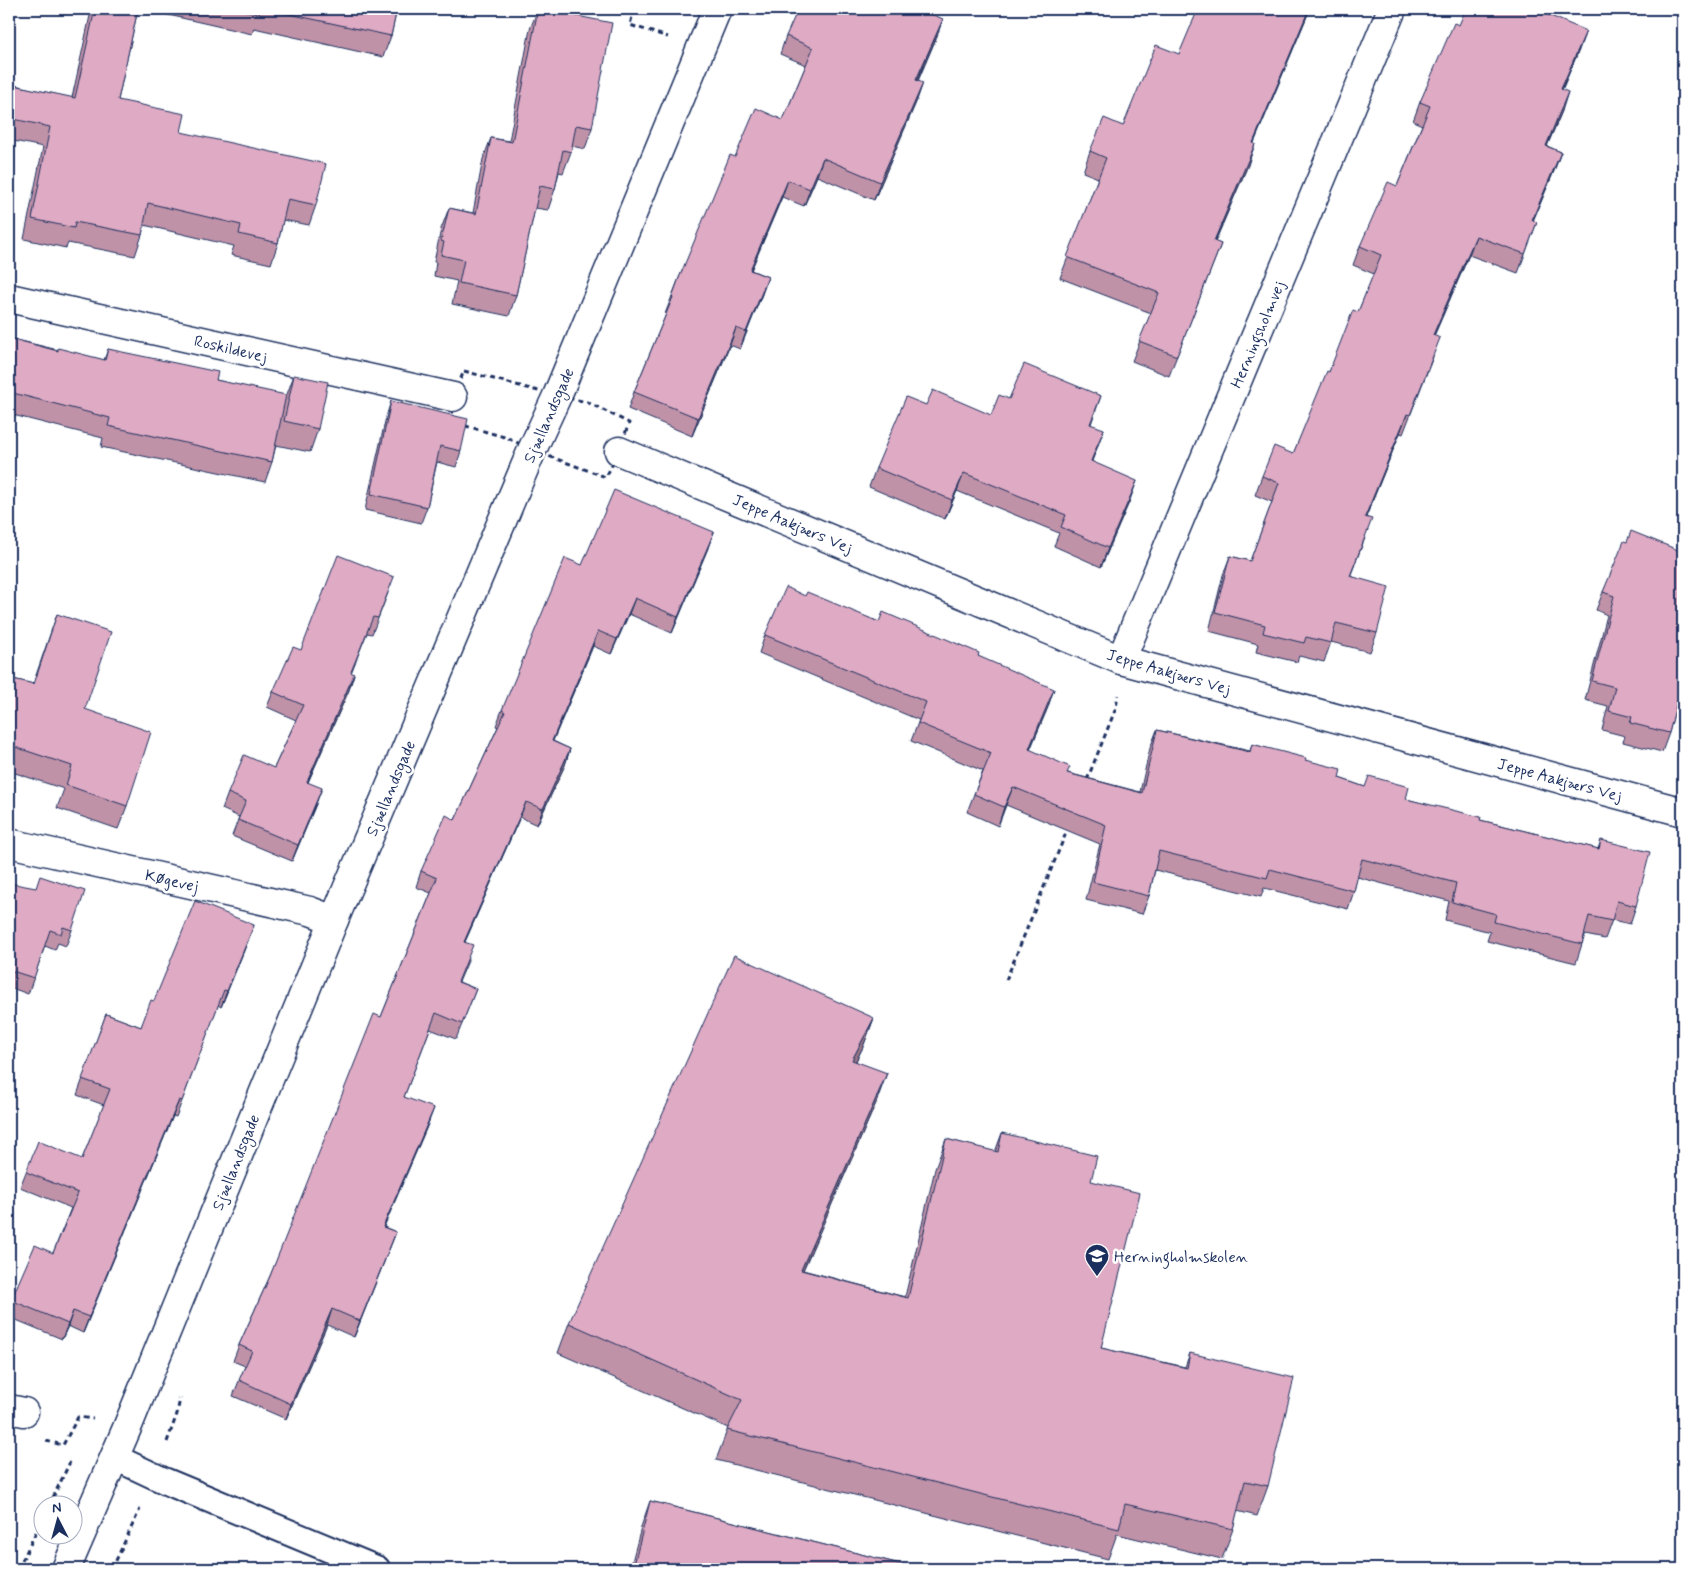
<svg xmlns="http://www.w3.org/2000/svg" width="1692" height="1578" viewBox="0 0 1692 1578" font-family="Mynerve,sans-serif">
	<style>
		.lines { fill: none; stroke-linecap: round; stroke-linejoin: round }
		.service-casing { stroke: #1b2f5e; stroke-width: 29 }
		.minor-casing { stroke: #1b2f5e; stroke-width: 31 }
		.tertiary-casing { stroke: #1b2f5e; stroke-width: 31 }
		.path { stroke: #1b2f5e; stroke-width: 3; stroke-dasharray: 5 4; stroke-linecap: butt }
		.service { stroke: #fff; stroke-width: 25 }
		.minor { stroke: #fff; stroke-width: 28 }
		.tertiary { stroke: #fff; stroke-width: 28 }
		.wall { fill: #c092a8; stroke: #1b2f5e }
		.shaded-wall { fill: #9c7788; stroke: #1b2f5e }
		.building { fill: #dfaac3; stroke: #1b2f5e }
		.labels { text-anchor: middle; stroke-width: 5; stroke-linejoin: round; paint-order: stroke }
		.street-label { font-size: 16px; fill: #1b2f5e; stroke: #fff }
		.poi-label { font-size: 16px; fill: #1b2f5e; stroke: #fff; text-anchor: start }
	</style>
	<rect width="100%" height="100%" fill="#fff"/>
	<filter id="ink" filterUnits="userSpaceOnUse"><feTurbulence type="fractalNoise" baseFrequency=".02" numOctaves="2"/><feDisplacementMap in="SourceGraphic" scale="10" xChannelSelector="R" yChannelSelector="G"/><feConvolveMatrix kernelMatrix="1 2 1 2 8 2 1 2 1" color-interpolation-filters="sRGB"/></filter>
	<g filter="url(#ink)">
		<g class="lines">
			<defs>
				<polyline id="service" points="114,1457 165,1481 377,1569"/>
				<g id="minor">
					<polyline points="9,298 453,397"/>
					<polyline points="619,451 1121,660 1683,812"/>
					<polyline points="1121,660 1392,9"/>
					<polyline points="9,843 310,911 334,920"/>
					<polyline points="9,1409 24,1412"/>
				</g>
				<polyline id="tertiary" points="66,1569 127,1428 334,920 532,450 557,396 717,9"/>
			</defs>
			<use href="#service" class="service-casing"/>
			<use href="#minor" class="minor-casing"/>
			<use href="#tertiary" class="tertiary-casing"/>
			<g class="path">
				<polyline points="634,9 630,25 668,37"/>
				<polygon points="464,371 557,396 587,402 629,423 619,451 606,477 532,450 508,438 452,422 453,397"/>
				<polyline points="1087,780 1116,708 1118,695"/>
				<polyline points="1006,980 1068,828"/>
				<polyline points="46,1441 63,1445 78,1417 93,1419"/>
				<polyline points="167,1442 177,1414 180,1398"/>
				<polyline points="49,1506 70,1462"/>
				<polyline points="18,1569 42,1520"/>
				<polyline points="112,1569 140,1509"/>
			</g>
			<use href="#service" class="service"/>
			<use href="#minor" class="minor"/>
			<use href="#tertiary" class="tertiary"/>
		</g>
		<g class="wall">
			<polygon points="79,9 138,9 118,100 181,132 316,205 309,225 283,220 278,243 271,264 231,255 234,246 144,225 142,235 135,256 68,243 66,248 24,239 43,147 9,140 9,84 72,98 91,11"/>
			<polygon points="142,9 397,9 391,36 383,57 254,28 252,34"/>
			<polygon points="538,9 592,128 585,149 572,146 571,152 563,173 559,172 555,189 548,210 535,208 516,295 509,316 452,304 457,281 434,276 436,262 434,262 441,229 449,208 473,213 483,159 491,138 509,141 530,29"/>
			<polygon points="1310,9 1254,143 1248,165 1215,242 1221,244 1169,376 1132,361 1151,313 1060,278 1098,178 1083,172 1090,151 1123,126 1179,54 1265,11"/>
			<polygon points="1546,15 1579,50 1562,90 1562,111 1547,146 1561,152 1554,171 1533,221 1537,222 1518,273 1469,255 1434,336 1433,357 1403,434 1400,433 1366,517 1365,538 1350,577 1377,633 1370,652 1331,642 1324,662 1299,656 1297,662 1256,652 1258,644 1209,631 1223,575 1230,556 1250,561 1272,502 1255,495 1262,476 1293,454 1329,372 1358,312 1374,274 1353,265 1360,246 1397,186 1422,125 1413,121 1420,102 1459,25"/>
			<polygon points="786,36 937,36 918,81 917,100 874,200 817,176 804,206 782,197 751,270 768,277 762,294 740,349 730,345 692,436 628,409 634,392 666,314 665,314 679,278 735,157 783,120 806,65 780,54"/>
			<polygon points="9,338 58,350 104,360 108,349 216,380 286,397 294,375 318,429 310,452 276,445 272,462 265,482 101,447 103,438 9,414"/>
			<polygon points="1101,396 1091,424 1097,448 1092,461 1130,500 1101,567 1054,546 1059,533 957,491 945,519 869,487 876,468 926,405 991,415 1009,399"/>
			<polygon points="391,401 461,451 456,467 437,462 427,507 421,523 365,510 386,417"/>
			<polygon points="1627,542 1683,552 1683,682 1682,682 1669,733 1662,752 1623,742 1625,736 1602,730 1608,706 1585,700 1607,615 1596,610 1603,592"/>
			<polygon points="708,548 672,633 629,614 611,654 593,646 553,741 570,749 565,765 537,825 520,817 465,942 468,961 459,982 476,989 456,1039 430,1029 404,1097 428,1124 384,1227 396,1232 354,1337 327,1325 286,1419 233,1396 245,1366 233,1361 239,1345 270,1276 381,1017 431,893 416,887 421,871 455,820 498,727 496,726 502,710 582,565"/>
			<polygon points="388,593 372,634 367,633 351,673 354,674 349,690 308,782 316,804 292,861 232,836 239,817 222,809 228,793 274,768 296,720 267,707 273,692 301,650"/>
			<polygon points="805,596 978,656 1048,707 1030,750 1068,773 1140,792 1150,748 1157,730 1250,751 1252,744 1305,760 1339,778 1365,787 1480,820 1598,849 1601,840 1636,906 1630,924 1612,920 1605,939 1585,935 1582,944 1576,963 1487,941 1490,932 1445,920 1449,901 1357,877 1354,891 1348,909 1264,888 1261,897 1155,870 1149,896 1142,914 1086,900 1100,844 1006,805 998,826 967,812 983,771 911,741 919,720 759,653 765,635"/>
			<polygon points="57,614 85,709 127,806 118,829 57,808 64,789 9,771 9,678 33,684"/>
			<polygon points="9,883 72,930 66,946 58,943 55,950 45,946 28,994 9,987"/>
			<polygon points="254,925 221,1007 218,1005 176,1117 173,1116 83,1333 68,1326 62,1339 9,1317 9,1306 11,1300 53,1253 71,1208 20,1187 26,1172 82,1159 104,1105 77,1095 106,1014 141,1027 154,1001"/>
			<polygon points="874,1018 863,1047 856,1061 876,1103 803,1270 905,1297 935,1169 946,1139 995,1152 1002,1133 1091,1181 1101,1348 1185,1367 1190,1353 1268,1486 1257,1516 1237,1511 1233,1529 1222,1559 1117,1534 1108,1559 716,1460 728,1428 558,1353 569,1323"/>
			<polygon points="650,1501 920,1569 630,1569 642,1524"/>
		</g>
		<g class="shaded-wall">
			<polygon points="1309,9 1310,9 1245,163 1253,143"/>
			<polygon points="943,19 937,36 910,97 916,80"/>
			<polygon points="1586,31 1579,50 1554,108 1561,89"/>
			<polygon points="923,83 917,100 874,200 880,182"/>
			<polygon points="1568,92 1562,111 1539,165 1546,146"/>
			<polygon points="1255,144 1248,165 1206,262 1214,241"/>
			<polygon points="1561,152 1554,171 1525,239 1532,220"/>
			<polygon points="823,158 817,176 804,206 810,189"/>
			<polygon points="788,180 782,197 744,287 750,270"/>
			<polygon points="1476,236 1469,255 1426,354 1433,335"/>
			<polygon points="768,277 762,294 740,349 746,332"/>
			<polygon points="736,328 730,345 692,436 698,418"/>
			<polygon points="1407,414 1400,433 1358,536 1365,517"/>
			<polygon points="1104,429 1097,448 1084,480 1091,461"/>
			<polygon points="964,473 957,491 945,519 952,500"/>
			<polygon points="1137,481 1130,500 1101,567 1108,548"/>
			<polygon points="714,532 708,548 672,633 678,617"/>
			<polygon points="635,598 629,614 611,654 617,639"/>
			<polygon points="598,631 593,646 546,756 552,741"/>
			<polygon points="354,674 349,690 301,798 307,782"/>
			<polygon points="1054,689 1048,707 1022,768 1029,749"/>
			<polygon points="570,749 565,765 537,825 543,809"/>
			<polygon points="1013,787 1006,805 998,826 1004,807"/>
			<polygon points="322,788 316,804 292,861 298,845"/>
			<polygon points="526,802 520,817 458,957 464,942"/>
			<polygon points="254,925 248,941 221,1007 227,991"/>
			<polygon points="874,1018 863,1047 841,1090 852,1060"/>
			<polygon points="887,1073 876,1103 790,1300 801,1270"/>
			<polygon points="179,1100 173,1116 83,1333 89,1317"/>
			<polygon points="434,1108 428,1124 377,1242 383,1227"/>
			<polygon points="396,1232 354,1337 360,1321"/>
			<polygon points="332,1309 327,1325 286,1419 291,1404"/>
			<polygon points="73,1311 68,1326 62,1339 68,1324"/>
		</g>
		<g class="building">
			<polygon points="95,9 138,9 118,100 185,114 181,132 326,164 316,205 288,199 278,243 239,234 241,225 148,203 142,235 75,222 74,228 32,219 50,127 9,118 9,84 75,98"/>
			<polygon points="239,9 260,9 259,14"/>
			<polygon points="266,9 397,9 391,36"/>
			<polygon points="538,9 542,9 612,23 592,128 576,125 571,152 563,150 555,189 540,186 516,295 459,283 464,260 441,255 444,242 441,241 449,208 476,214 491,138 512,142"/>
			<polygon points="798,9 920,9 943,19 916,80 923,83 880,182 823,158 810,189 788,180 750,270 768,277 746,332 736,328 698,418 634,392 673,297 672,297 679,278 730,155 735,157 756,108 783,120 813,48 786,36"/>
			<polygon points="1198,9 1261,9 1265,11 1266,9 1309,9 1253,143 1255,144 1214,241 1221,244 1177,356 1139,341 1159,293 1067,257 1106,158 1090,151 1104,118 1123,126 1156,45 1179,54"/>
			<polygon points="1466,9 1548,9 1546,14 1586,31 1561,89 1568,92 1546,146 1561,152 1532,220 1537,222 1525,254 1476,236 1433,335 1440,338 1410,415 1407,414 1365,517 1372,519 1350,576 1389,587 1377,633 1336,623 1331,643 1306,637 1304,643 1263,633 1265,625 1215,612 1230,556 1250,561 1279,483 1262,476 1274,446 1293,454 1327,371 1329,372 1353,310 1358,312 1381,255 1360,246 1388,182 1397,186 1430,106 1420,102 1454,23 1459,25"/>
			<polygon points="9,55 12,56 9,78"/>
			<polygon points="9,338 58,351 58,348 105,360 108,349 218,372 216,380 286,395 272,462 108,426 110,418 9,392"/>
			<polygon points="1024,364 1101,396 1090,424 1104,429 1091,461 1137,481 1108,548 1061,527 1066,515 964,473 952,500 876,468 906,397 926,405 933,390 991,415 999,395 1009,399"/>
			<polygon points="294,375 328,382 318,429 284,421"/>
			<polygon points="391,401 468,419 461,451 440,446 427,507 371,494"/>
			<polygon points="614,490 714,532 678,617 635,598 617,639 598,631 552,741 570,749 543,809 526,802 464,942 473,945 458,982 476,989 462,1024 436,1013 404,1097 434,1108 383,1227 396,1232 360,1321 332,1309 291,1404 239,1380 252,1351 239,1345 270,1276 374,1014 381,1017 437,878 421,871 446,815 455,820 505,712 502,710 565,558 582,565"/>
			<polygon points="1631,531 1683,552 1683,678 1669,733 1630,723 1632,717 1609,711 1615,687 1592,681 1614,596 1603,592 1624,541 1627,542"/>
			<polygon points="338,555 394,577 378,618 373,617 351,672 354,674 307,782 322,788 298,845 238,820 246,801 228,793 244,755 274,768 303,705 273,692 293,647 301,650"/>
			<polygon points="786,587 805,596 807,592 879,622 883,612 979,653 978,656 1054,689 1029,749 1070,767 1067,773 1142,793 1157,730 1250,752 1252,744 1306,758 1305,760 1341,769 1339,778 1365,787 1369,776 1409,787 1406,799 1481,817 1480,820 1599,849 1601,840 1650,852 1636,906 1617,901 1612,921 1589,916 1582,944 1494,922 1496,914 1452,902 1456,883 1362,859 1354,891 1270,869 1267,878 1159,851 1149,896 1093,882 1106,825 1013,787 1004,807 974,794 991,753 918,723 926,702 765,635"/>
			<polygon points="57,614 111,632 85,709 151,732 127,806 66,785 72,766 9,745 9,678 34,684"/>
			<polygon points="40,876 85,891 72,930 63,927 61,934 50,930 34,978 9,970 9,883 36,888"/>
			<polygon points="195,901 254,925 227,991 224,990 182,1101 179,1100 89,1317 73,1311 68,1324 11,1300 35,1245 53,1253 78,1193 26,1172 38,1141 82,1159 110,1089 82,1079 106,1014 141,1027 151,1000 154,1001"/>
			<polygon points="734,955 874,1018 852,1060 887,1073 801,1270 908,1298 946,1139 998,1152 1002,1133 1097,1156 1091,1181 1140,1193 1101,1348 1187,1368 1190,1353 1294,1378 1268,1486 1245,1481 1233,1529 1125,1504 1119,1529 727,1430 742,1400 569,1323"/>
			<polygon points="650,1501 920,1569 633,1569"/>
		</g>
	</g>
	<defs>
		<symbol id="school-pin" viewBox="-11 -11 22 30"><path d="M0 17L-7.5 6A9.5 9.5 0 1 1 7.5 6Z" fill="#1b2f5e" stroke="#fff"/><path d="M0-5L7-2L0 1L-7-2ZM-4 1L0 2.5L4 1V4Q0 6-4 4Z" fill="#fff"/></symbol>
	</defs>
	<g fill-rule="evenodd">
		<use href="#school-pin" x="1083" y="1242" width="28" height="38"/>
	</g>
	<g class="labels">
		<g class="street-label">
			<text transform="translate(1257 334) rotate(-67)" y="6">Herningsholmvej</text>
			<text transform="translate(231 348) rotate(13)" y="6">Roskildevej</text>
			<text transform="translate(548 415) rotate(-66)" y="6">Sjællandsgade</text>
			<text transform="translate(793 523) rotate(23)" y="6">Jeppe Aakjærs Vej</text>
			<text transform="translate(1169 671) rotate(16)" y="6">Jeppe Aakjærs Vej</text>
			<text transform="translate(1560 779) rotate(15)" y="6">Jeppe Aakjærs Vej</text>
			<text transform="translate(390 788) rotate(-67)" y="6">Sjællandsgade</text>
			<text transform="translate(172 880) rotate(13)" y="6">Køgevej</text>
			<text transform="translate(235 1162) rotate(-68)" y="6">Sjællandsgade</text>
		</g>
		<g class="poi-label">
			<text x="1114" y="1262">Herningholmskolen</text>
		</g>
	</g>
	<rect width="1692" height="1578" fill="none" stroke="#fff" stroke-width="30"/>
	<rect x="15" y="15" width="1662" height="1548" fill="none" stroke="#1b2f5e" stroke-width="2" filter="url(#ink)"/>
	<g transform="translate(58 1520) rotate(354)"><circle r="24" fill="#ffffff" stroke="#a4acbf"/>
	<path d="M0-4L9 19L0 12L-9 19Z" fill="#1b2f5e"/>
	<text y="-8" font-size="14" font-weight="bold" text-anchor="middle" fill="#1b2f5e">N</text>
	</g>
</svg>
